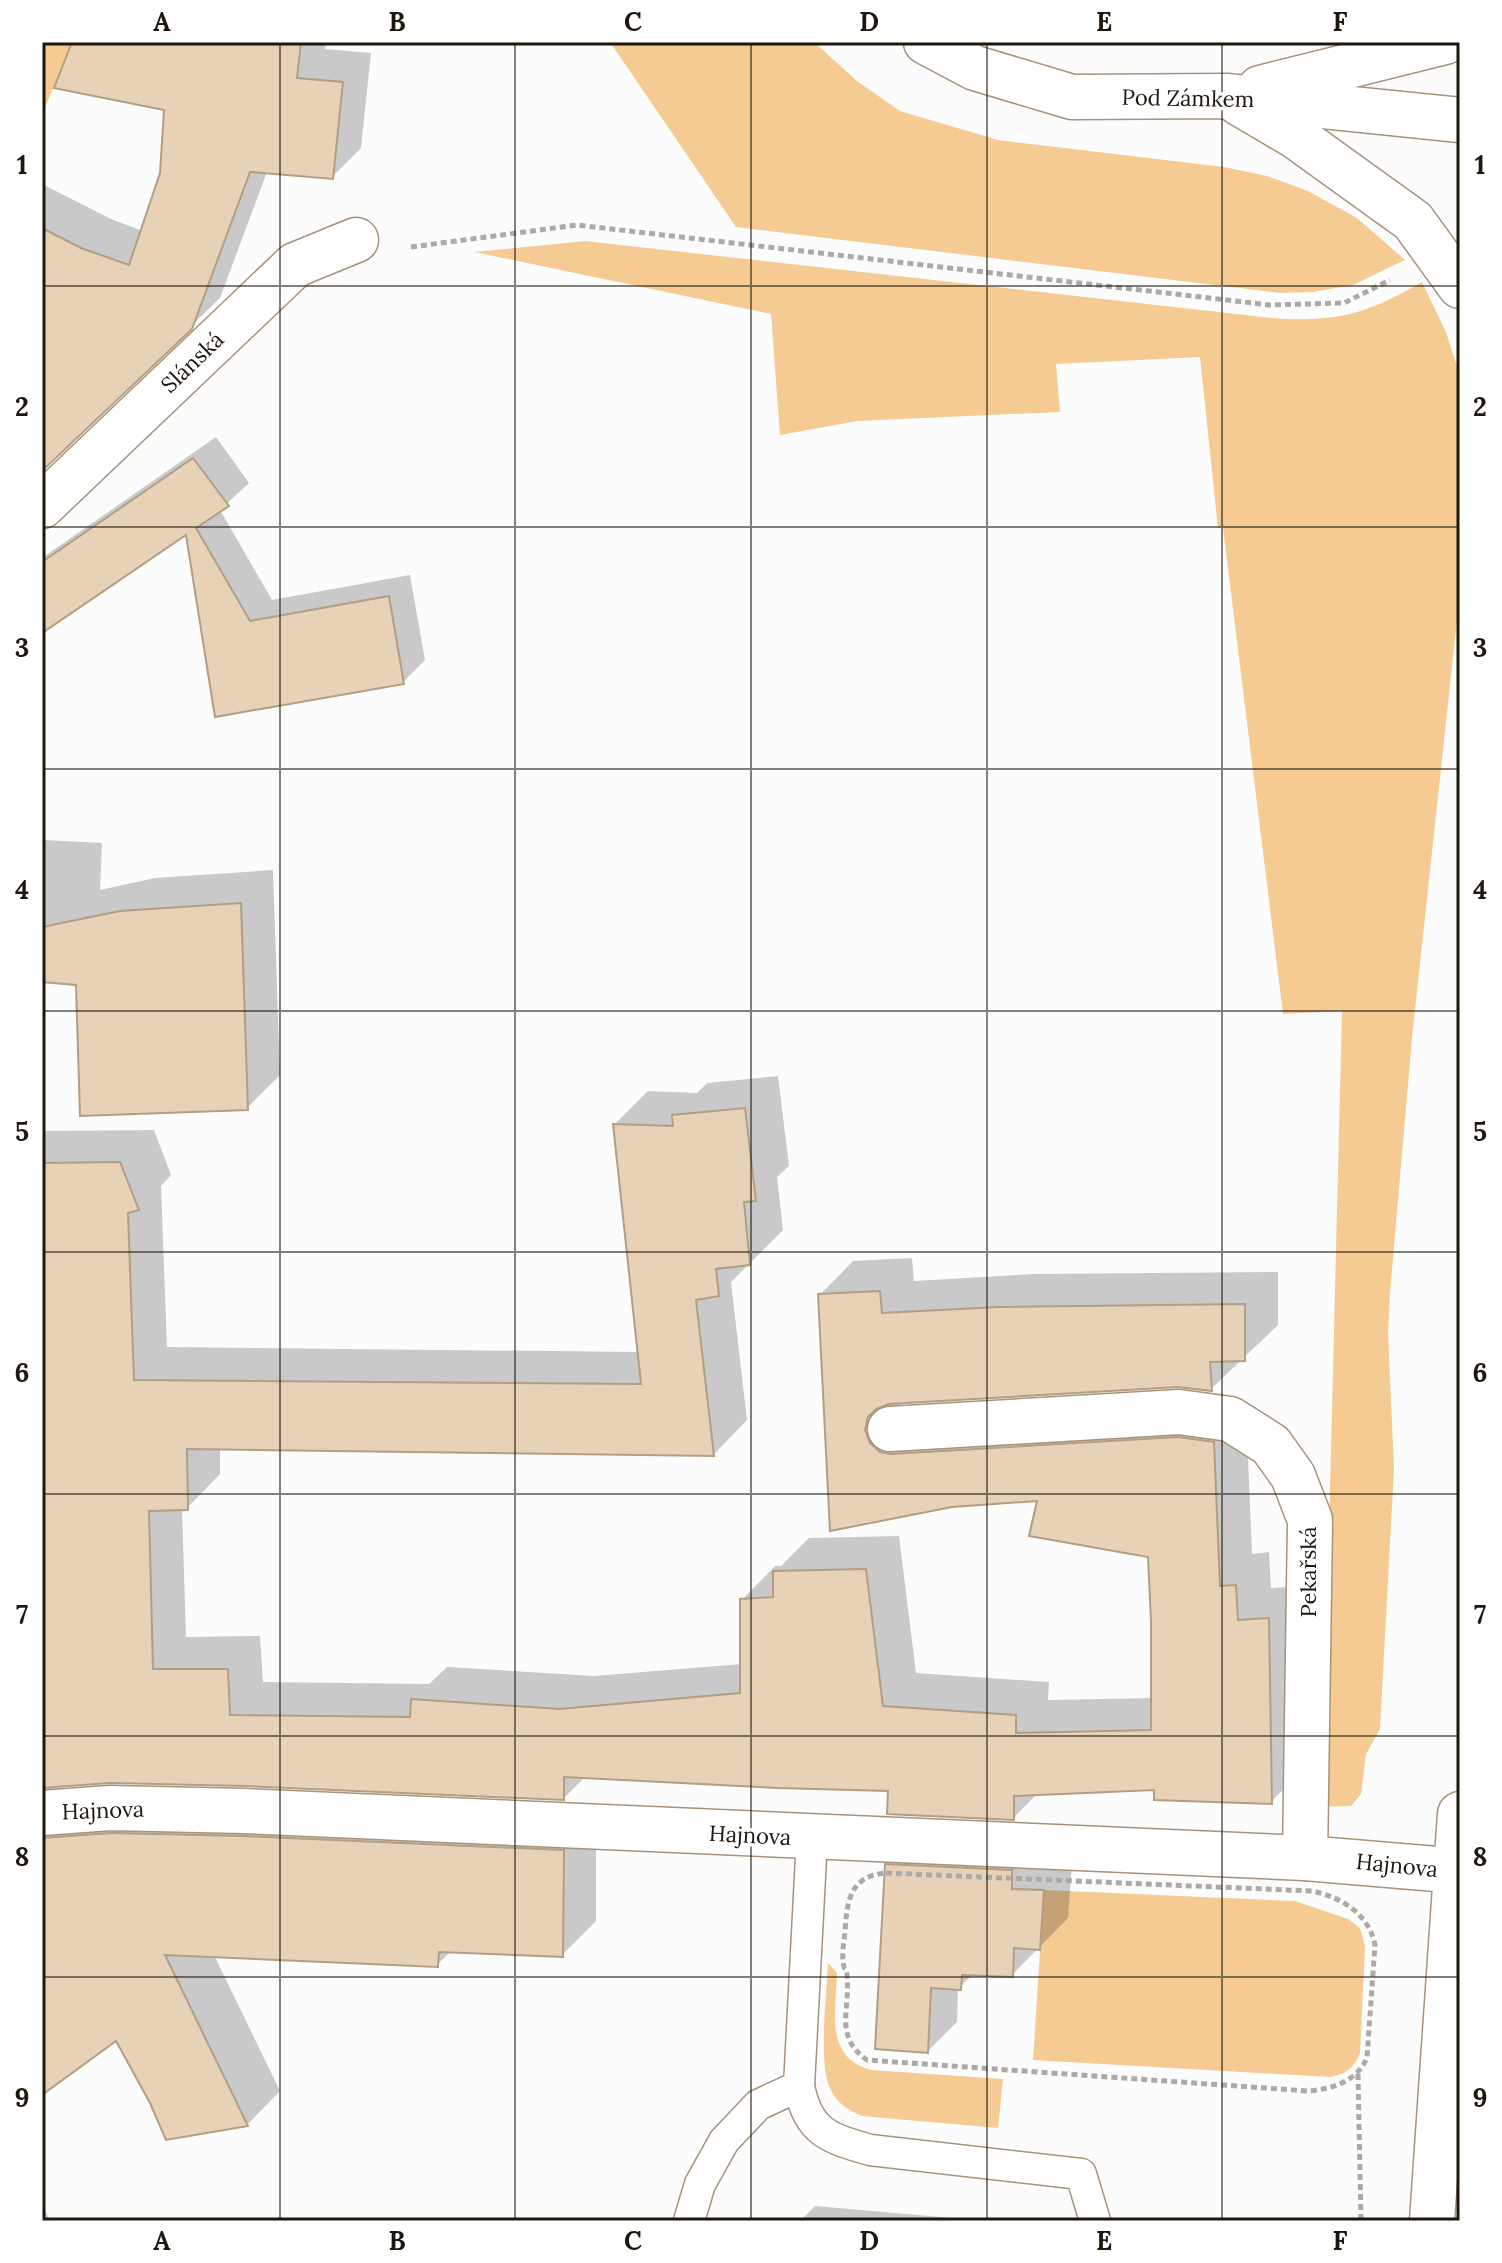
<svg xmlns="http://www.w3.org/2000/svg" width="1502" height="2263" viewBox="0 0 1502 2263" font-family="Lora,serif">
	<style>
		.green { fill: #f5cb93 }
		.shadow { fill: #0003 }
		.building { fill: #e7d2b7; stroke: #b29e84; stroke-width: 2 }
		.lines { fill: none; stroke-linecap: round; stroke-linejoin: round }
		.service-casing { stroke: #a69379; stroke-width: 33 }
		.minor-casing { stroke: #a69379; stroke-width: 47 }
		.secondary-casing { stroke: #a69379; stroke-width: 47 }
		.path { stroke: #acaaa6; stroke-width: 5; stroke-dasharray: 6 4; stroke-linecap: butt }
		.service { stroke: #fff; stroke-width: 30 }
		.minor { stroke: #fff; stroke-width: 44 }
		.secondary { stroke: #fff; stroke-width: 44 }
		.grid { fill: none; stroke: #1e170d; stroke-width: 2; stroke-opacity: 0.55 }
		.labels { text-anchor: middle; stroke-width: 7; stroke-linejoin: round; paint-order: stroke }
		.street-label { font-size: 22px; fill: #1e170d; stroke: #fff }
		.neatline { fill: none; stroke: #1e170d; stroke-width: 3 }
		.grid-label { font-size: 26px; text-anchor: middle; font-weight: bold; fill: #1e170d }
	</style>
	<rect width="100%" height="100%" fill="#fcfcfc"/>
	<g class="green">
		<polygon points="42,42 72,42 42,115"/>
		<polygon points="610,42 814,42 857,81 900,111 998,140 1224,167 1267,176 1308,191 1357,218 1405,260 1353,285 1313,292 1281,293 736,227"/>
		<path d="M585 241 1282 319C1343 321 1370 312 1422 282L1446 332 1460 376V592L1412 1038 1390 1293 1388 1332 1394 1469 1380 1729 1366 1754 1361 1794 1351 1806 1322 1807 1342 1011 1283 1014 1223 528H1218L1200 357 1056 364 1060 412 857 421 780 435 771 314 474 252Z"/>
		<path d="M1044 1890 1295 1901 1348 1919 1360 1928 1365 1946 1360 2053C1354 2068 1346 2074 1330 2077L1033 2060Z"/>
		<path d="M828 1963 837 1973C836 2011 824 2057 871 2070L1003 2079 998 2128 862 2116C848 2110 836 2103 830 2088 818 2064 827 1992 828 1963Z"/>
	</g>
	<g class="shadow">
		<polygon points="74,42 326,42 325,49 371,53 361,148 332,177 267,172 220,298 190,327 42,312 42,184 111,219 143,231 162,173 167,108"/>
		<polygon points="216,437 249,483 220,510 272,600 410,575 425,660 403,682 216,714 187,532 42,631 42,558"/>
		<polygon points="42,840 102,843 100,890 155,878 273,870 280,1075 247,1108 78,983 42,979"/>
		<polygon points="778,1076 789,1166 777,1177 783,1230 731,1282 747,1420 714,1454 220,1448 220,1474 187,1508 182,1508 186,1637 260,1636 263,1682 429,1684 447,1667 594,1676 742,1664 742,1600 775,1566 781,1566 809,1538 899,1536 916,1673 1049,1682 1048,1700 1153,1698 1150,1556 1039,1499 952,1505 832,1529 820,1295 853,1261 912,1258 914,1281 1033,1274 1278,1272 1278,1325 1211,1389 1178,1385 900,1401 903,1410 1246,1409 1252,1554 1269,1552 1271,1588 1301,1586 1304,1769 1271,1802 1155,1788 1038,1793 1013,1818 890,1789 586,1776 564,1798 245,1784 111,1781 51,1785 55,1794 596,1818 596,1921 562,1955 452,1950 437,1965 214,1955 280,2091 247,2125 152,2102 116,2038 42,2084 42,1131 154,1130 171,1175 161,1186 167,1347 639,1352 615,1124 648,1091 697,1093 707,1083"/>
		<polygon points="916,1836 1072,1862 1068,1918 1012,1975 974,1974 958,1988 957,2022 928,2051 887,1865"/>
		<polygon points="42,2203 50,2221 42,2221"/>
		<polygon points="815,2206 986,2221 800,2221"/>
	</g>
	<g class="building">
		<polygon points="72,42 301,42 297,78 343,82 333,179 250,172 192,329 42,471 42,228 81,248 129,265 160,173 164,110 54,88"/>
		<polygon points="193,458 229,506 196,528 250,621 389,596 404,684 215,717 186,535 42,633 42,562"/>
		<polygon points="241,903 248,1110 80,1116 76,985 42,982 42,927 120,911"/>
		<polygon points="745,1108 756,1201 744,1202 750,1265 716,1269 719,1296 696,1300 714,1456 187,1449 188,1510 149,1511 153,1669 228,1669 230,1715 410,1717 411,1699 559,1709 740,1693 740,1599 773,1597 773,1571 866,1569 883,1706 1016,1715 1016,1733 1151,1730 1151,1621 1148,1557 1029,1536 1037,1501 952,1507 830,1531 818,1294 880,1291 882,1313 999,1307 1245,1304 1245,1361 1210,1362 1212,1391 1178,1387 889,1404 876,1409 868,1417 865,1430 870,1443 880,1452 891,1454 1178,1437 1214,1442 1220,1586 1236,1585 1238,1620 1269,1618 1272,1804 1154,1800 1154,1790 1014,1796 1014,1820 887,1814 888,1791 777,1788 564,1777 564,1800 245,1786 110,1783 42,1788 42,1163 120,1162 139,1210 128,1213 134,1380 641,1384 613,1124 673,1126 672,1115"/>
		<polygon points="111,1833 243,1836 564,1850 563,1957 439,1952 438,1967 165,1955 248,2126 166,2140 150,2103 116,2041 42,2095 42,1838"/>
		<polygon points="885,1864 1012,1870 1012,1889 1044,1890 1040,1950 1014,1948 1013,1977 962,1975 961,1990 931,1988 928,2053 875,2049"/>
	</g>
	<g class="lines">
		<defs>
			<g id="service">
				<path d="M799 2086C808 2132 828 2138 870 2150L1081 2174 1095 2221"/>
				<polyline points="689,2221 700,2184 724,2141 758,2105 799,2086 812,1838"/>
			</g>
			<g id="minor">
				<polyline points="42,506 295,265 356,240"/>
				<polyline points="890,1429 1179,1412 1230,1419 1271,1445 1293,1476 1310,1520 1305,1858"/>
				<polyline points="42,1813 110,1808 244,1811 1305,1858 1460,1871"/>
			</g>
			<g id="secondary">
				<polyline points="926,42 975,68 1072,97 1226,96 1460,120"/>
				<polyline points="1260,88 1445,42"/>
				<polyline points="1239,103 1295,136 1413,221 1460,286"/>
				<polyline points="1432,2221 1460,1814"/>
			</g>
		</defs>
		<use href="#service" class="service-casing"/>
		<use href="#minor" class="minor-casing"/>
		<use href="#secondary" class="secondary-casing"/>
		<g class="path">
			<polyline points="411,247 577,225 1270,305 1344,303 1390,280"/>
			<path d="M886 1873 1312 1891C1341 1897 1369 1914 1375 1945L1367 2058C1356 2082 1332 2089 1308 2091L867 2060C833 2036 851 2009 847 1975 846 1965 845 1973 843 1963 842 1953 844 1941 845 1932 847 1902 849 1876 886 1873Z"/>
			<polyline points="1358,2074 1361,2221"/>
		</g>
		<use href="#service" class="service"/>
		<use href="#minor" class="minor"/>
		<use href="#secondary" class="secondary"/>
	</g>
	<path class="grid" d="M280 42V2221M515 42V2221M751 42V2221M987 42V2221M1222 42V2221M42 286H1460M42 527H1460M42 769H1460M42 1011H1460M42 1252H1460M42 1494H1460M42 1736H1460M42 1977H1460"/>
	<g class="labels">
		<g class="street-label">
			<text transform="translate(1188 98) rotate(1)" y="8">Pod Zámkem</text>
			<text transform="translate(192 362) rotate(-44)" y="8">Slánská</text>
			<text transform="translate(1308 1572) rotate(-90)" y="8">Pekařská</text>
			<text transform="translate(103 1810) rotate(-2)" y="8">Hajnova</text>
			<text transform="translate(750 1835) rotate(3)" y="8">Hajnova</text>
			<text transform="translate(1397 1865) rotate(6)" y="8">Hajnova</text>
		</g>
	</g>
	<rect width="1502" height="2263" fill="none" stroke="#ffffff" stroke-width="88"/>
	<rect x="44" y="44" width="1414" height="2175" class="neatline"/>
	<g class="grid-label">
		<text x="162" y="31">A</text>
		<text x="397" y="31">B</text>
		<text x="633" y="31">C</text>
		<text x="869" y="31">D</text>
		<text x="1104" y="31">E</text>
		<text x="1340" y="31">F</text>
		<text x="22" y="174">1</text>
		<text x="1480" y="174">1</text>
		<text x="22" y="416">2</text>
		<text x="1480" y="416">2</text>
		<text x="22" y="657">3</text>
		<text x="1480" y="657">3</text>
		<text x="22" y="899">4</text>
		<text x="1480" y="899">4</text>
		<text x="22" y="1141">5</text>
		<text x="1480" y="1141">5</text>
		<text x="22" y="1382">6</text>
		<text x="1480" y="1382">6</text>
		<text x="22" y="1624">7</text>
		<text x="1480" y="1624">7</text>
		<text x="22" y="1866">8</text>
		<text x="1480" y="1866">8</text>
		<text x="22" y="2107">9</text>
		<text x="1480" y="2107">9</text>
		<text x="162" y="2250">A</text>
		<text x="397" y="2250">B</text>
		<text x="633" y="2250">C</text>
		<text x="869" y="2250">D</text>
		<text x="1104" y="2250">E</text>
		<text x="1340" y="2250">F</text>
	</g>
</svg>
